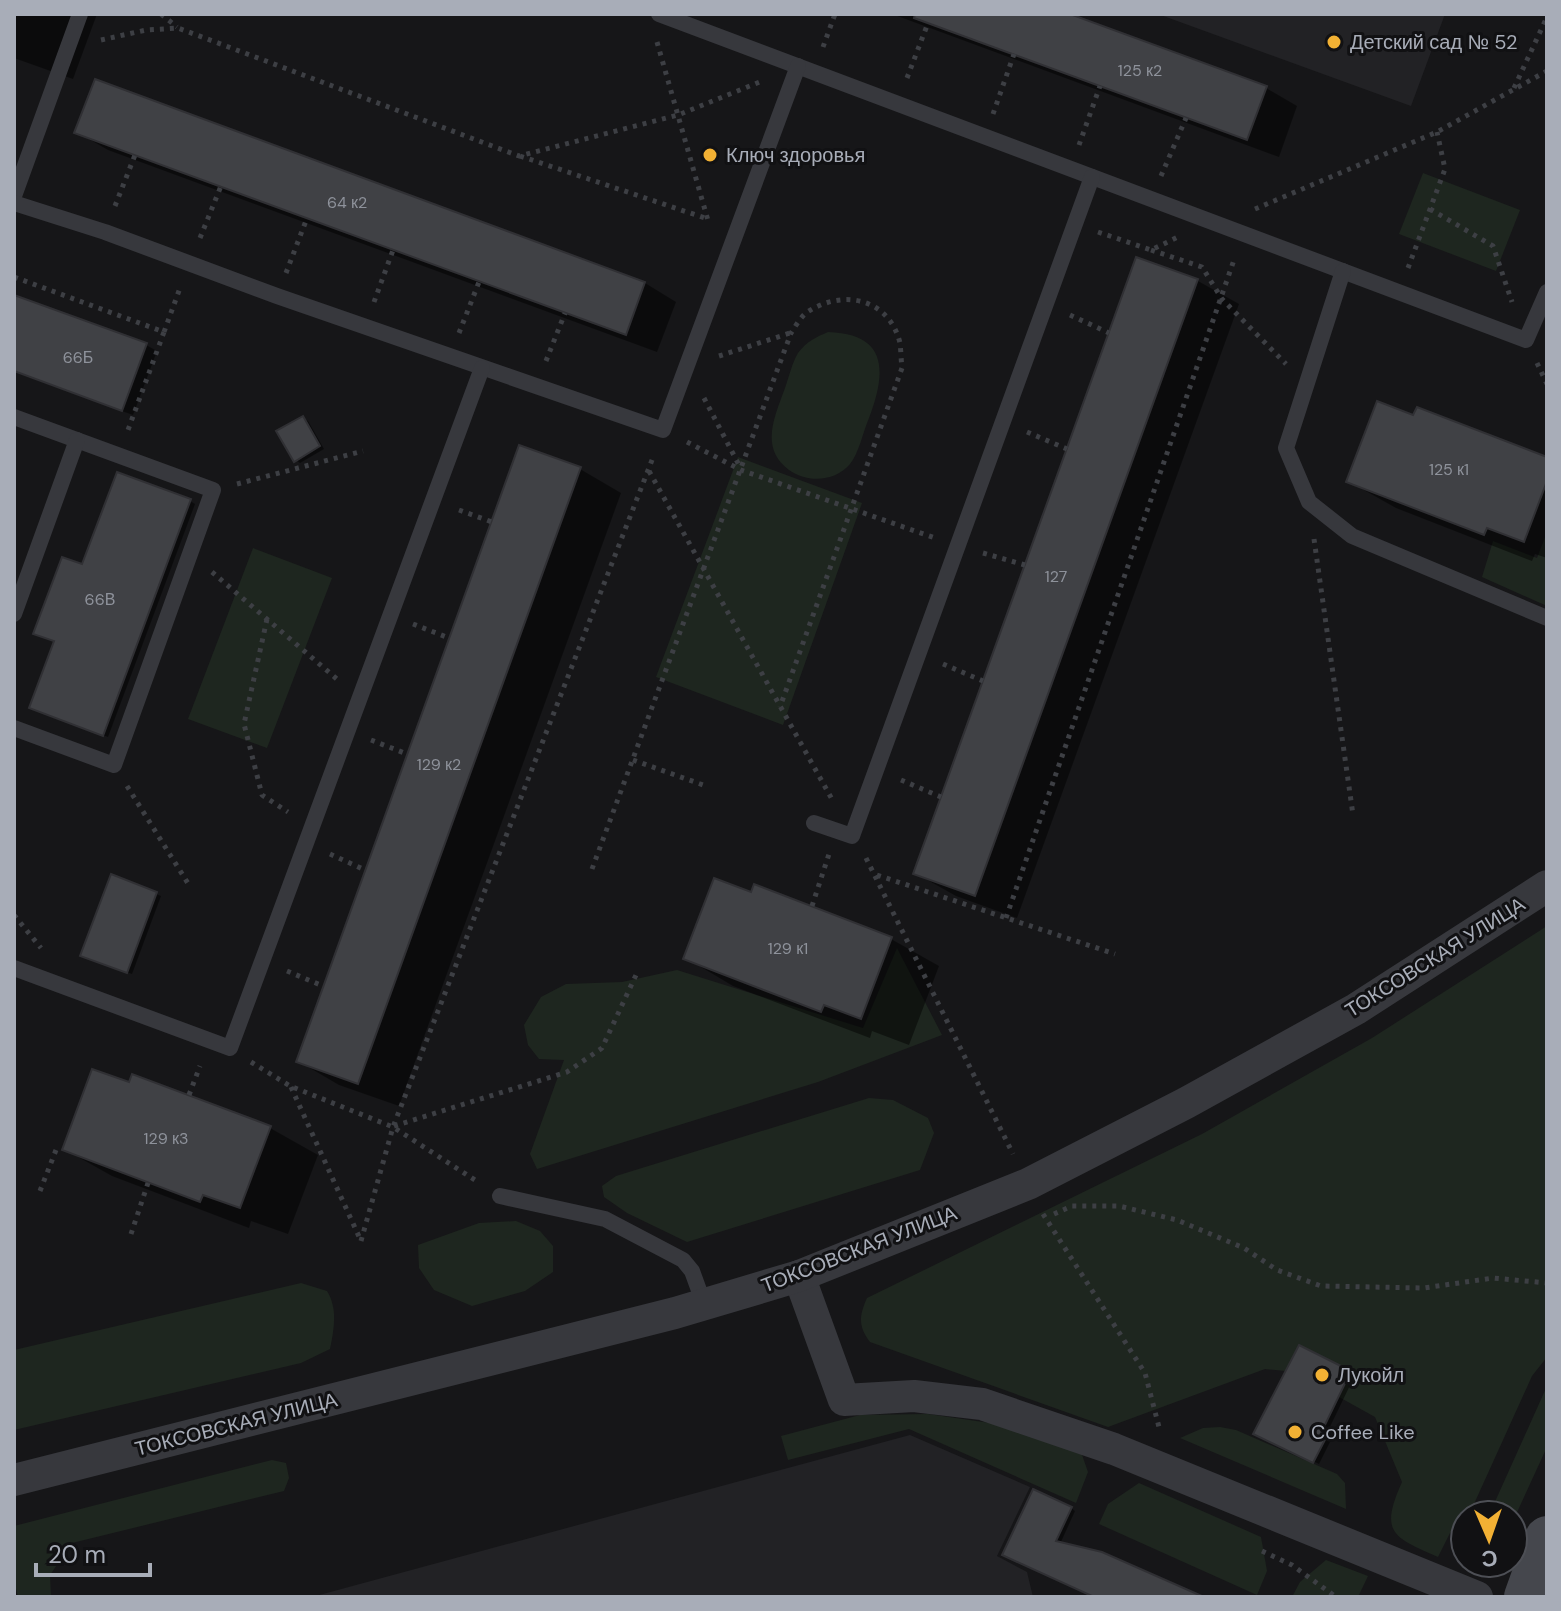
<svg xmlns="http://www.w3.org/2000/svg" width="1561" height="1611" viewBox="0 0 1561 1611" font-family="'DM Sans',sans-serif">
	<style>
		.built { fill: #222225 }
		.green { fill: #1e261f }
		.shadow { fill: #0007 }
		.building { fill: #404145; stroke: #303034; stroke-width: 2 }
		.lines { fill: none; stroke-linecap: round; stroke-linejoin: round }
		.path { stroke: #3d3f44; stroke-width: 5; stroke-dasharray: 4 6; stroke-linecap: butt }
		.lane { stroke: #37383d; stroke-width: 16 }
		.street { stroke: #37383d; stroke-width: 32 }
		.secondary { stroke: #45474d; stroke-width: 44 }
		.poi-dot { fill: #f2b134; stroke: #111113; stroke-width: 3 }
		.labels { text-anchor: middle; stroke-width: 6; stroke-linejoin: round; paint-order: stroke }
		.number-label { font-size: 16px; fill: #8e929b }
		.poi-label { font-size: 20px; fill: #a8adb8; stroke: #111113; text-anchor: start }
		.street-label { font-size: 20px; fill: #a8adb8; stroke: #111113 }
	</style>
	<rect width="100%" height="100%" fill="#161618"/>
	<g class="built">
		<polygon points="1158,14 1445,14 1411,106"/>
		<polygon points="910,1435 1030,1487 997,1556 1027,1572 1033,1597 312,1597"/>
	</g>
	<g class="green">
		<polygon points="1423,173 1520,210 1496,271 1399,234"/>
		<path d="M828 332C889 334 886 373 869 418 863 432 859 453 850 464 835 482 807 483 789 470 759 448 775 416 785 388 789 377 792 363 798 353 806 342 816 337 828 332Z"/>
		<polygon points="738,457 862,503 783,725 656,677"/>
		<polygon points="1547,532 1547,606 1482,577 1493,541 1537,558"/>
		<polygon points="253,548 332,578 267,748 188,719"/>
		<path d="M1547 926V1357L1532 1376 1469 1515H1465V1522L1450 1533 1438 1557C1393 1537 1379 1533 1402 1482L1375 1417 1339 1397 1351 1371 1299 1345 1286 1371 1265 1369 1108 1427 870 1342C858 1326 859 1316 867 1298L1202 1134 1372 1038Z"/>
		<polygon points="897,948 942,1035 818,1082 537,1169 530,1154 564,1060 539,1059 528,1045 524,1025 541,997 566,984 622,982 677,970 863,1028"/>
		<polygon points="869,1098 893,1100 928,1118 934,1133 920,1170 687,1242 627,1213 604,1197 602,1186 616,1176"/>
		<polygon points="516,1221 540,1231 553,1246 553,1272 525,1291 472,1306 434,1290 419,1268 418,1245 479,1223"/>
		<path d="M301 1283 327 1291C338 1309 334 1329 330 1349L301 1363 14 1430V1350Z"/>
		<polygon points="1547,1386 1547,1447 1513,1521 1513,1515 1489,1515"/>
		<polygon points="928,1414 997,1424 1080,1449 1088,1472 1076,1503 909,1429 788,1460 781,1436 860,1415"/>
		<polygon points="1220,1427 1236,1430 1337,1474 1345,1483 1346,1509 1180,1438 1203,1428"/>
		<polygon points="272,1460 286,1463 289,1478 284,1491 72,1543 50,1575 51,1597 18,1597 14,1581 14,1526"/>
		<polygon points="1139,1483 1261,1537 1267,1571 1257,1595 1099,1524 1108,1504"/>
		<polygon points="1326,1560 1368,1576 1358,1597 1292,1597 1300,1582"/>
	</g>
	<g class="shadow">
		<polygon points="14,14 97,14 73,79 14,58"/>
		<polygon points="892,14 1065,14 1266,88 1297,106 1279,157"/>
		<polygon points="96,81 645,283 676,302 657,352 108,150 77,132"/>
		<polygon points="1137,259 1198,281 1239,304 1017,918 956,896 915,873"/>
		<polygon points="14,297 146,345 157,351 133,415 14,372"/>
		<polygon points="303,418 308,421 324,449 300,463 296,460"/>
		<polygon points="520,448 580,469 621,493 399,1106 339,1085 298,1061"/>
		<polygon points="1547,459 1547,558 1535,554 1532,561 1396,508 1348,481"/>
		<polygon points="190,501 195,504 108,737 36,710 56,641 84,567"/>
		<polygon points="755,887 891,939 939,966 909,1045 872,1031 870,1038 733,986 686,958 752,895"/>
		<polygon points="156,894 161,896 132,974 88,958"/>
		<polygon points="270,1128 318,1155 288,1234 251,1221 249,1228 112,1176 64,1149"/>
		<polygon points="1300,1348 1355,1375 1326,1435 1332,1438 1319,1464 1255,1433"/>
		<polygon points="1071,1508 1075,1511 1060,1544 1200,1597 1100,1597 1009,1556"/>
	</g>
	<g class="building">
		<polygon points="915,14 1070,14 1267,86 1247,140 914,18"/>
		<polygon points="95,79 645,282 626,335 74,133"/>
		<polygon points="1136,257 1198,279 975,896 913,874"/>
		<polygon points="14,295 147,343 122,411 14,371"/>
		<polygon points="1377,401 1413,415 1417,407 1547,457 1547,481 1524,542 1487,528 1484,535 1346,482"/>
		<polygon points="303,416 320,446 294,462 276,431"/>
		<polygon points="519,445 581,467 358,1084 296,1062"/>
		<polygon points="117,472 191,499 103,736 29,708 54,641 33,634 62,557 82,564"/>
		<polygon points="111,874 157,892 127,973 80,956"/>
		<polygon points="714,878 751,892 754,884 892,937 861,1019 824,1005 821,1012 683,959"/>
		<polygon points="92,1069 129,1082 132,1074 271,1126 240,1208 203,1195 200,1202 62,1150"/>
		<polygon points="1299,1345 1351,1371 1322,1431 1328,1434 1313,1463 1253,1434"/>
		<polygon points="1033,1489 1072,1507 1056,1541 1102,1552 1204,1597 1094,1597 1002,1555"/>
	</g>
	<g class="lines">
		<g class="path">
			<polyline points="161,14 177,27"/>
			<polyline points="101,40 146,30 178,28 519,156 678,115 762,81"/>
			<polyline points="657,42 709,224"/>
			<polyline points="823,47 835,14"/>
			<polyline points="907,78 928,23"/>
			<polyline points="1514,88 1547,17"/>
			<polyline points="993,114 1014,54"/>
			<polyline points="1079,145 1100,86"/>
			<polyline points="520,156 708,219"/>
			<polyline points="1161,176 1186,118"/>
			<polyline points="115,206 135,155"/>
			<polyline points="1255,209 1437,132 1547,71"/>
			<polyline points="1430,209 1493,246 1512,302"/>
			<polyline points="1098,232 1151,250 1178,237"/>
			<polyline points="200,238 221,186"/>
			<polyline points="1151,250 1202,267 1222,299 1286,364"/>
			<polyline points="1408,268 1445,169 1437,132"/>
			<polyline points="286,273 307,218"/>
			<polyline points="14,277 164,332 128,430"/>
			<polyline points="374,302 393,250"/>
			<polyline points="1070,315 1109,333"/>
			<polyline points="164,332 180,288"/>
			<polyline points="459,333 479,282"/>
			<polyline points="719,356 790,333"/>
			<polyline points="546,361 565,313"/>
			<polyline points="1537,363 1547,384"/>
			<polyline points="704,398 740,467"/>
			<polyline points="1027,432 1067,449"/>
			<polyline points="687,442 741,470 935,538"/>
			<polyline points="649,471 833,801"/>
			<polyline points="237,484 363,451"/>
			<polyline points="459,510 492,522"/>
			<polyline points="1314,539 1353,815"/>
			<polyline points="983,553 1025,565"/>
			<polyline points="212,572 338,680"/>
			<polyline points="267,619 244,724 262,795 288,812"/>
			<polyline points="413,624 449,638"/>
			<polyline points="943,664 983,681"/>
			<polyline points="371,740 407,754"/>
			<polyline points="633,760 706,786"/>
			<polyline points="901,780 941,797"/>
			<polyline points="127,786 189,885"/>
			<polyline points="330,854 365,870"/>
			<polyline points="866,858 1013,1154"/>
			<path d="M592 869 791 333C795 327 800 318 806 313 842 288 889 298 900 343 901 351 901 360 902 368L780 707"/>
			<polyline points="877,875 1115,954"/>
			<polyline points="812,906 829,854"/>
			<polyline points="14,915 41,948"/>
			<polyline points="1006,918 1235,257"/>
			<polyline points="287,971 323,986"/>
			<polyline points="251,1062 290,1086 393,1127 478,1182"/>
			<polyline points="291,1087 361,1241"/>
			<polyline points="189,1095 200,1066"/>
			<polyline points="394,1126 567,1072 602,1048 636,975"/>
			<polyline points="40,1191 56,1150"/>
			<polyline points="1043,1214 1145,1373 1160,1431"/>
			<polyline points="1054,1214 1072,1206 1119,1206 1177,1220 1244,1248 1277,1270 1321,1286 1424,1288 1493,1278 1547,1283"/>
			<polyline points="131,1234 148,1183"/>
			<polyline points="361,1241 393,1127 654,455"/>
			<polyline points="1262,1551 1292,1565 1336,1597"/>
		</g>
		<g class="lane">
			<polyline points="659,14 1526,340 1547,292"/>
			<polyline points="14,196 80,14"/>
			<polyline points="14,203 105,232 277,296 663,430 798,66"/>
			<polyline points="1343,271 1286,448 1309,502 1352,536 1547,618"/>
			<polyline points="14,417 213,490 114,765 14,728"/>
			<polyline points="14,614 77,440"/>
			<polyline points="814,823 852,836 1092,177"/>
			<polyline points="14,968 230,1048 482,368"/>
			<polyline points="500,1196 605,1219 683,1260 692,1271 704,1304"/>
		</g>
		<g class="street">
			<polyline points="799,1276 844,1400 914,1396 982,1404 1114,1449 1477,1597"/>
			<polyline points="14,1480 675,1313 799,1276 1028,1184 1186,1103 1356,1009 1547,886"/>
		</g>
		<polyline class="secondary" points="1526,1597 1547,1538"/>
	</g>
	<g class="poi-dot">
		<circle cx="1334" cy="42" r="8"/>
		<circle cx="710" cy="155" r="8"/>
		<circle cx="1322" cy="1375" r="8"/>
		<circle cx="1295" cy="1432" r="8"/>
	</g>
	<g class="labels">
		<g class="number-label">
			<text x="1140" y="76">125 к2</text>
			<text x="347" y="208">64 к2</text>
			<text x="78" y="363">66Б</text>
			<text x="1449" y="475">125 к1</text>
			<text x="1056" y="582">127</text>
			<text x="100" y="605">66В</text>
			<text x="439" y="770">129 к2</text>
			<text x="788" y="954">129 к1</text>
			<text x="166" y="1144">129 к3</text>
		</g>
		<g class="poi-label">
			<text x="1350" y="49">Детский сад № 52</text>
			<text x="726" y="162">Ключ здоровья</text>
			<text x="1338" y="1382">Лукойл</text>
			<text x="1311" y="1439">Coffee Like</text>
		</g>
		<g class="street-label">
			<text transform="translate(1435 957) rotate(-32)" y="7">ТОКСОВСКАЯ УЛИЦА</text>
			<text transform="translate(859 1249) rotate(-21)" y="7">ТОКСОВСКАЯ УЛИЦА</text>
			<text transform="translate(236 1424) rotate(-14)" y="7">ТОКСОВСКАЯ УЛИЦА</text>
		</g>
	</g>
	<rect width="1561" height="1611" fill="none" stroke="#a8adb8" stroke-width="32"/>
	<g transform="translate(1489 1539) rotate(178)"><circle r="38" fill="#111113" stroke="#4d4f55" stroke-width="2"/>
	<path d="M0-6L14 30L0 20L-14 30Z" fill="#f2b134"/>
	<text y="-12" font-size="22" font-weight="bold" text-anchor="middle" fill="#a8adb8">С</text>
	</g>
	<path d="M36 1563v12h114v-12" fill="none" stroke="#a8adb8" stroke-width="4"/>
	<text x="48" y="1563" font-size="24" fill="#a8adb8" stroke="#111113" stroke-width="6" paint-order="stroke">20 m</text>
</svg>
